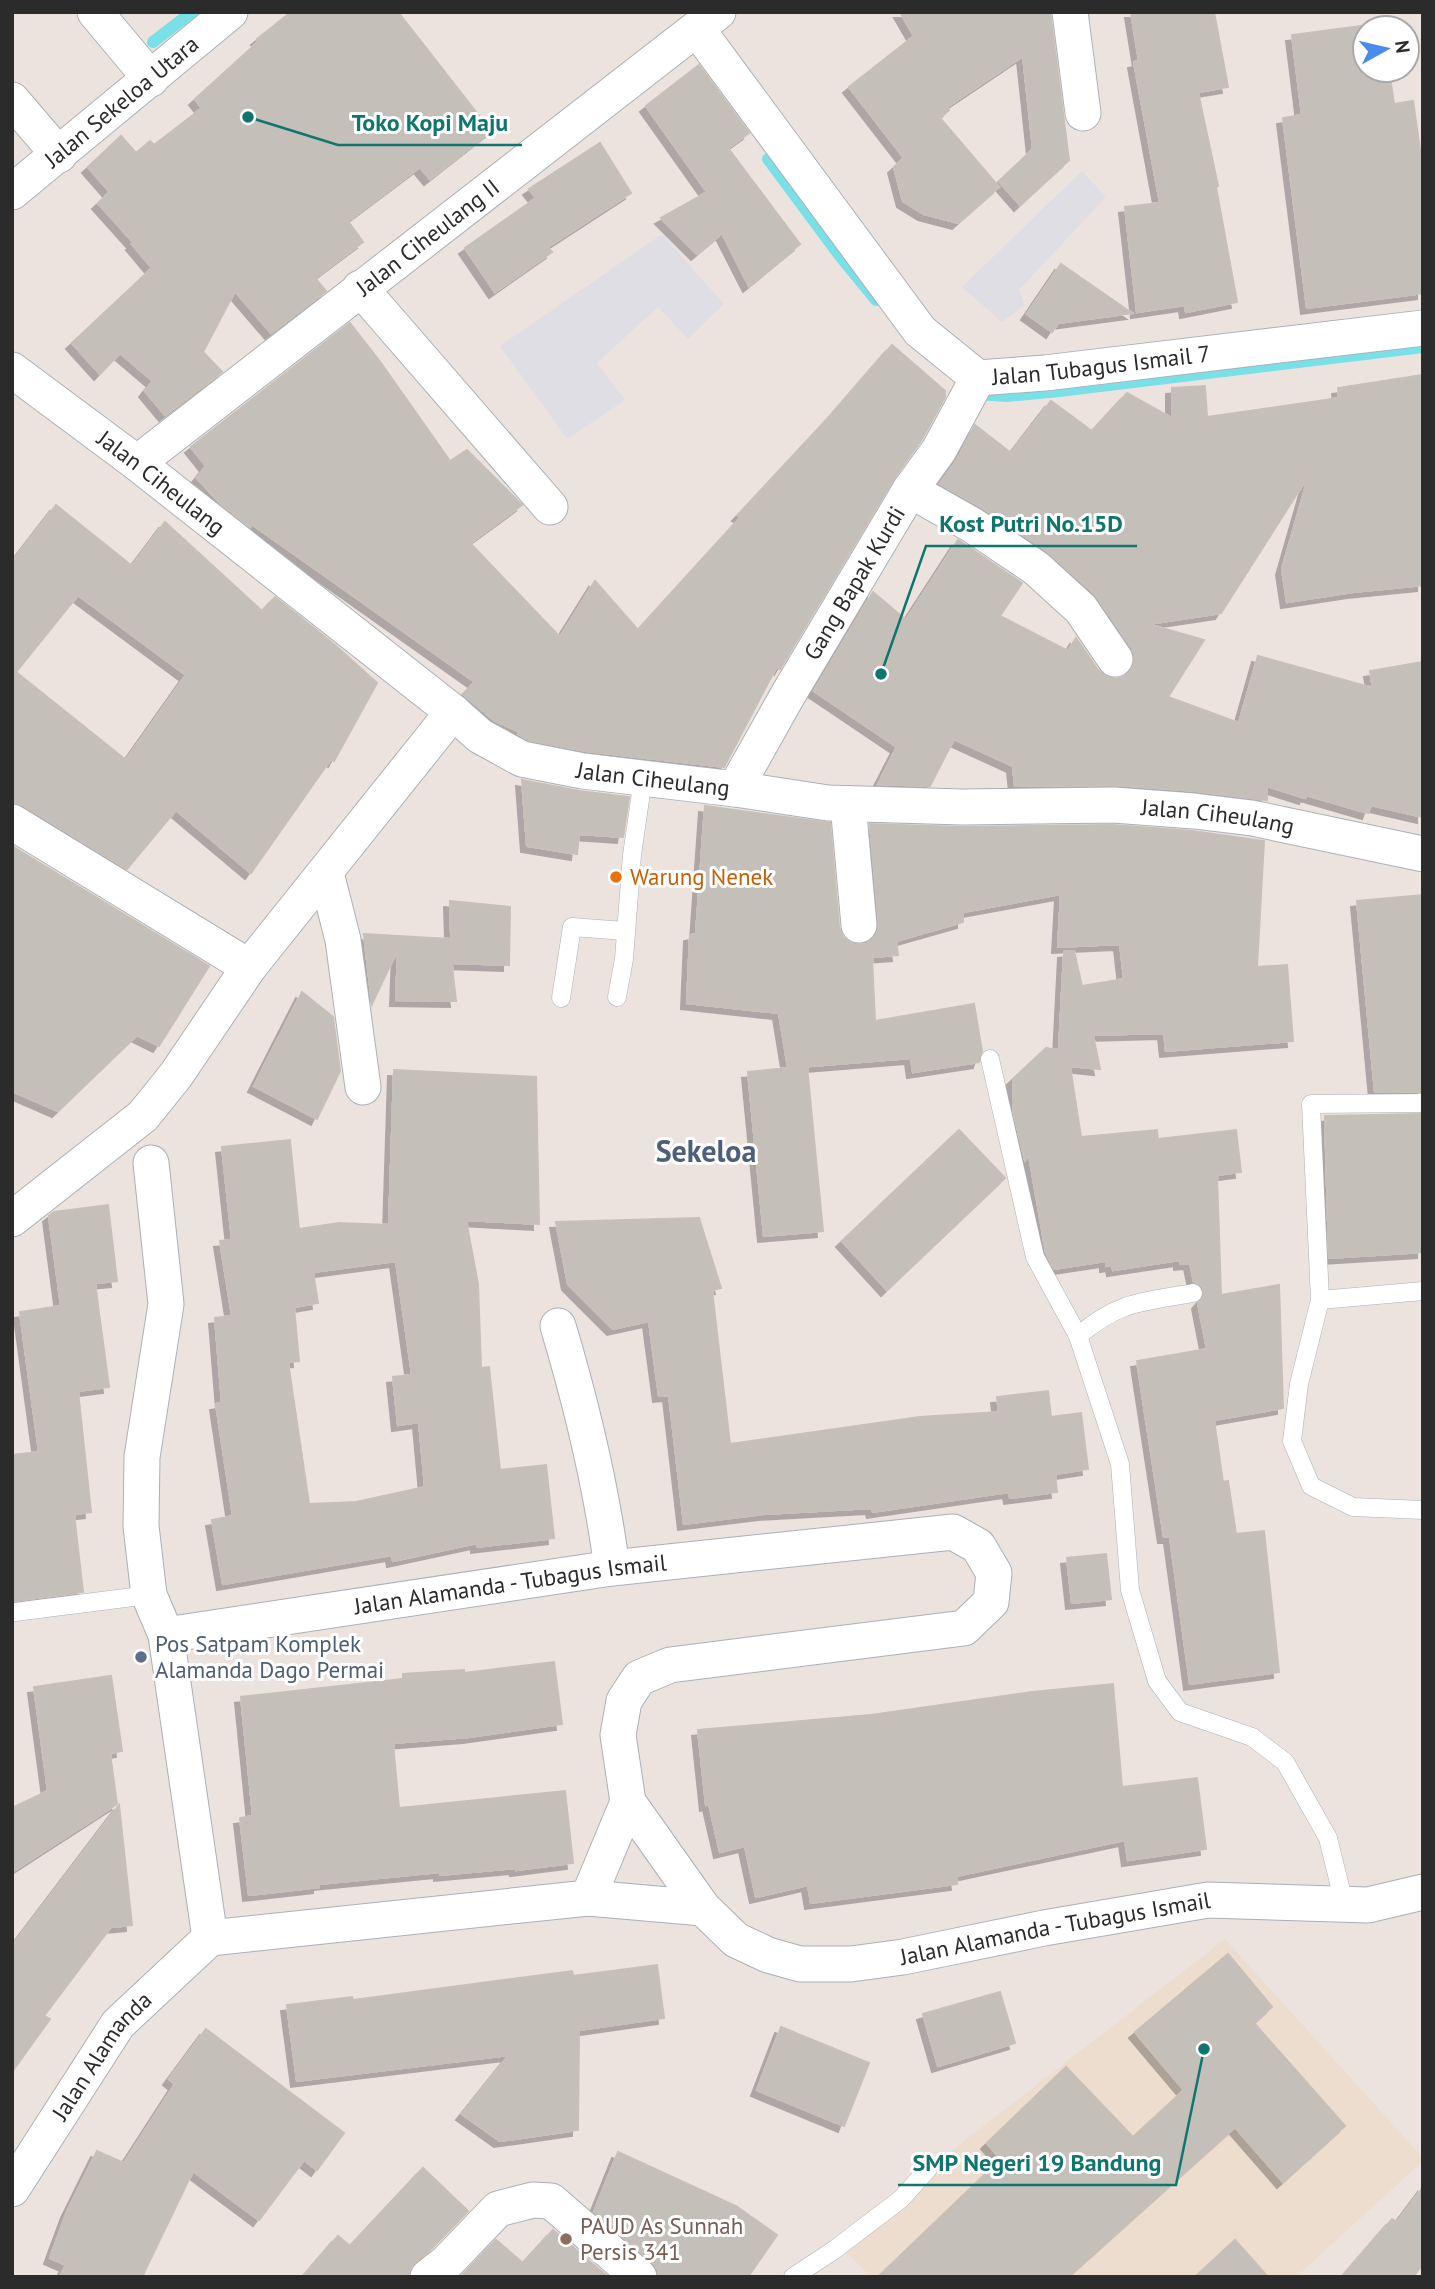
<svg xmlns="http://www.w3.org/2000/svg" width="1435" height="2289" viewBox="0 0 1435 2289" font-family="'PT Sans',sans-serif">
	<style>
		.industrial { fill: #dfdee5 }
		.education { fill: #ecddcf }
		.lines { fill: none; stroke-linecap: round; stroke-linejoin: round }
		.stream { stroke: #79e0e7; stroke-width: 12 }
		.building { fill: #c5bfba; stroke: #c7bfb8; stroke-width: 2; fill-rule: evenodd; filter: url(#shadow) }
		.service-casing { stroke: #abb0b7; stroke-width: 19 }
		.minor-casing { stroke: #abb0b7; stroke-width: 37 }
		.service { stroke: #fff; stroke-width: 18 }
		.minor { stroke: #fff; stroke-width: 35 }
		.food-dot { fill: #e8710a; stroke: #fff; stroke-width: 2.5 }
		.service-dot { fill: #5c6f8a; stroke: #fff; stroke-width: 2.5 }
		.education-dot { fill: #8d6e63; stroke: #fff; stroke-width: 2.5 }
		.labels { text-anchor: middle; stroke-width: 6; stroke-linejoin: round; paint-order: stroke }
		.street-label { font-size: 23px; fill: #2b2b2b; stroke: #fff }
		.food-label { font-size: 23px; fill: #c56008; stroke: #fff; text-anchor: start }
		.service-label { font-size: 23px; fill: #4e5e75; stroke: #fff; text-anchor: start }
		.education-label { font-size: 23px; fill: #785e54; stroke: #fff; text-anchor: start }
		.district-label { font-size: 30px; font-weight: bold; fill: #4e5f79; stroke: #fff }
		.leader { fill: none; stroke: #0f766e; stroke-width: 2.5 }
		.callout-dot { fill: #0f766e; stroke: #fff; stroke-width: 2.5 }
		.callout-label { font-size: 24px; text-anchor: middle; font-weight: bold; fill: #0f766e; stroke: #fff; stroke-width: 6; stroke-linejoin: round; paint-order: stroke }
	</style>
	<defs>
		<filter id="shadow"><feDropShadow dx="-6" dy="6" stdDeviation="0" flood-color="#0004"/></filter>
	</defs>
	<rect width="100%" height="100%" fill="#ece3df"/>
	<g class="industrial">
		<polygon points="1082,171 1106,197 1019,290 1025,305 1002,322 962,287"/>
		<polygon points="662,234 724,304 688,339 658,307 597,363 625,400 567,439 500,346"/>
	</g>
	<polygon class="education" points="1225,1939 1423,2158 1423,2161 1296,2277 871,2277 835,2241"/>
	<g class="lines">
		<g class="stream">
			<polyline points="153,42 192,12"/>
			<polyline points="768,159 840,256 876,300"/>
			<polyline points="978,394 1007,396 1059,391 1423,347"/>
		</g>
	</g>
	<g class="building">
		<polygon points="291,12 398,12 491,131 430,179 420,167 348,221 363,242 315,278 326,291 271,333 235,291 203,352 222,372 165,415 145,391 153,381 120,353 100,374 72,343 152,268 132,244 134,243 98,203 110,192 88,167 121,136 136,153 150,141 154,145 202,108 195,99 259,41 257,39"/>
		<polygon points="900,12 1050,12 1069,160 1020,205 999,181 1033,149 1023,56 947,107 949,110 940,118 999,187 958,223 924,214 903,201 894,167 904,158 849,87 914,36"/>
		<polygon points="1131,12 1214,12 1228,87 1198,92 1218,186 1216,187 1237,302 1186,312 1185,305 1137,312 1125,207 1160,203 1134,62 1139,61"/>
		<polygon points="1383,23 1384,28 1365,28 1365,70 1389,70 1394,104 1413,101 1423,171 1423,293 1307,308 1283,118 1302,115 1292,35"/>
		<polygon points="699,65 749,133 728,148 800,244 749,286 722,233 697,254 661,218 707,192 646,106"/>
		<polygon points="600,143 631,193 548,247 552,252 495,292 465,248 536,198 529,189"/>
		<polygon points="1061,264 1132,313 1058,323 1052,332 1027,314"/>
		<polygon points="350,323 381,363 450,461 467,450 522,505 470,543 560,637 595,581 638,630 741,517 738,515 834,412 892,345 945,391 945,397 922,439 893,480 780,669 777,666 724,767 586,751 529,740 518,734 518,731 495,721 463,694 475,682 252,524 250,527 220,503 197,478 206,466 191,447"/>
		<polygon points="1423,375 1423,585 1353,592 1287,602 1282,569 1309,475 1221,613 1148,624 1204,640 1168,697 1239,723 1258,656 1373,688 1370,671 1423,662 1423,817 1371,805 1368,813 1306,795 1305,798 1267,786 1267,800 1196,791 1116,785 1015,786 1013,766 954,739 930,786 878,784 897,747 814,691 873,592 906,620 958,540 1022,583 1000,616 1068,651 1076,638 1098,670 1107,677 1116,679 1126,676 1133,668 1135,658 1132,648 1095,594 1047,551 983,508 940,484 957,460 975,425 1011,453 1051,401 1092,431 1127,393 1172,418 1172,388 1205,386 1207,417 1339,398 1338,388"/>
		<path d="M56 505 132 566 165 522 262 611 275 597 335 645 377 683 334 761 331 759 251 873 176 810 127 869 23 805 12 802V562ZM78 595 186 675 126 760 16 672Z"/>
		<polygon points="522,780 579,791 629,797 623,837 579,834 577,854 527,846"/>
		<polygon points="705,806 830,823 839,927 843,937 851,943 860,945 871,941 877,934 879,924 870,824 962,827 1113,825 1192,831 1264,841 1257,967 1287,965 1293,1041 1166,1051 1164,1033 1093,1035 1100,1069 1070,1066 1081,1137 1157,1130 1158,1139 1236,1130 1241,1172 1217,1175 1221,1295 1279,1285 1283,1408 1214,1420 1223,1482 1228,1481 1236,1534 1264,1531 1279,1672 1190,1684 1170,1537 1164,1537 1137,1361 1207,1349 1198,1303 1204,1296 1202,1286 1194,1282 1190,1263 1180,1264 1180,1260 1113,1270 1112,1265 1106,1266 1106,1261 1054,1269 1046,1253 1029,1155 1025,1160 1013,1110 1013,1079 1046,1048 1059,1050 1064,952 1074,951 1082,986 1124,979 1120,944 1058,947 1061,894 963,912 963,922 896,941 898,955 872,957 875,1021 974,1004 982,1051 979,1062 913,1072 911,1058 788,1068 779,1013 687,1003 690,935 696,934"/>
		<polygon points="12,846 209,966 159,1046 137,1035 58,1111 12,1091"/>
		<polygon points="1423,895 1423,1092 1375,1092 1357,901"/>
		<polygon points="450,901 510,907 509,965 452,963"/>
		<polygon points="364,934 449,939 456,1001 396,1000 398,949 372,1004"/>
		<polygon points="302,992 333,1017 340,1071 317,1119 254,1086"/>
		<polygon points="807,1066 823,1231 764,1236 748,1072"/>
		<path d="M394 1070 536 1077 539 1224 466 1220 478 1284 481 1368 489 1367 500 1470 546 1465 554 1538 477 1547V1543L393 1561 392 1555 223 1584 212 1520 233 1516 216 1404 222 1403 215 1318 232 1316 220 1241 232 1240 222 1147 290 1140 299 1229 339 1223 389 1225ZM396 1261 412 1375 393 1377 398 1425 419 1422 425 1487 356 1502 309 1504 288 1362 299 1361 294 1307 318 1303 313 1272Z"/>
		<polygon points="1423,1114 1423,1252 1329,1258 1325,1116"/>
		<polygon points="959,1130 1005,1178 887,1290 842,1241"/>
		<polygon points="108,1205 117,1281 95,1283 109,1387 78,1391 91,1512 74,1514 83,1592 12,1601 12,1455 39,1452 20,1312 61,1306 49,1216 54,1212"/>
		<polygon points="699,1218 721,1288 712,1290 730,1444 920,1417 999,1412 997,1397 1048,1391 1051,1417 1081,1413 1088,1469 1055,1474 1057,1492 1010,1498 1009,1492 873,1512 872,1508 764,1514 684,1524 669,1395 659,1396 649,1321 613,1329 568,1284 556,1222"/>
		<polygon points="1106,1554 1111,1599 1072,1603 1067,1558"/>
		<polygon points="554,1662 562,1724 469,1737 393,1743 399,1808 565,1791 573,1863 516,1870 516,1868 440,1875 440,1872 319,1884 319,1887 249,1895 240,1818 253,1816 241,1697 403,1679 403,1674 464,1670 464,1673"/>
		<polygon points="111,1676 122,1751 110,1753 117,1804 12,1872 12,1808 48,1791 34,1687"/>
		<polygon points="1113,1684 1122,1787 1197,1778 1206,1849 1128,1860 1125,1840 956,1876 957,1884 811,1903 808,1885 756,1897 745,1846 720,1852 709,1804 706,1805 698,1730 871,1715 1032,1692"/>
		<polygon points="119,1805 132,1925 111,1927 44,2016 50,2019 12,2072 12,1946"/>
		<polygon points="1228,1954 1272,2007 1254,2023 1345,2126 1283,2182 1235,2127 1068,2277 878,2277 1001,2159 987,2143 1066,2067 1133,2137 1184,2090 1135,2032"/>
		<polygon points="657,1965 664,2018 579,2030 578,2130 500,2141 462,2114 509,2055 297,2081 287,2005 352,1997 353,2000 572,1971 573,1976"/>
		<polygon points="1000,1992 1015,2043 938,2066 923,2014"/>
		<polygon points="781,2027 869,2063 844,2126 757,2090"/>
		<polygon points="206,2029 344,2133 317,2170 304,2160 259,2220 193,2171 142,2277 60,2277 66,2265 50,2258 67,2212 97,2151 124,2163 175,2084 169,2079"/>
		<polygon points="618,2152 736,2206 777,2235 748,2277 659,2277 658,2270 652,2262 594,2212"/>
		<polygon points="423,2168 468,2211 433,2247 415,2262 410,2269 408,2277 303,2277 338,2236 350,2246"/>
		<polygon points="1423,2187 1423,2264 1413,2277 1342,2277 1392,2219 1397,2222"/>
		<polygon points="553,2230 608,2277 461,2277 496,2240 523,2263"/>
		<polygon points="1235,2240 1268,2277 1195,2277"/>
	</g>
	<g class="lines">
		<defs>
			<g id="service">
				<polyline points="617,997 624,959 632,855 643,779"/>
				<polyline points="561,998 572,927 625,931"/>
				<polyline points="990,1059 1035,1257 1078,1336 1120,1464 1130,1590 1157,1681 1180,1712 1252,1737 1285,1762 1328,1838 1344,1903"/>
				<polyline points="1423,1103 1311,1104 1320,1300 1299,1384 1292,1441 1311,1486 1353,1507 1423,1510"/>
				<polyline points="1320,1300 1423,1291"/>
				<path d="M1078 1336C1119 1301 1142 1302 1193 1293"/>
				<polyline points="15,1612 149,1595"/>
				<polyline points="793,2277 834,2250 901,2199 928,2169"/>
			</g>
			<g id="minor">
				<polyline points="95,12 151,79"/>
				<polyline points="1070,12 1083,113"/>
				<path id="s1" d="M697 29 920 331 978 378 1045 373 1423 328"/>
				<polyline points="12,100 59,155"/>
				<path id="s2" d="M12 192 230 12"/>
				<polyline points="360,288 550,507"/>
				<path id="s3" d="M12 370 137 463 453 712 480 736 522 759 583 771 735 789 828 803 963 807 1114 805 1194 811 1252 818 1423 854"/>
				<path id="s4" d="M137 463 718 12"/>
				<polyline points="910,490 972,525 1036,568 1081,609 1115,659"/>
				<path id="s5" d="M735 789 789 693 910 490 939 450 978 378"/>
				<polyline points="848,804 859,925"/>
				<polyline points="12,822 249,967"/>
				<polyline points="326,873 343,940 363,1087"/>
				<polyline points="151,1163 166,1304 142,1457 141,1526 149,1595 166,1635 210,1938"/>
				<polyline points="12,1219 143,1116 176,1075 249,967 453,712"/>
				<path d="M558 1326C582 1406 601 1485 612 1568"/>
				<path id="s6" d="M166 1635 612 1568 953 1532 978 1546 994 1573 991 1602 964 1628 670 1665 639 1678 624 1701 618 1735 628 1802 703 1908 736 1940 768 1955 800 1964H851L903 1957 1044 1928 1208 1900 1368 1905 1423 1892"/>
				<polyline points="588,1898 628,1802"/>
				<polyline points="210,1938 588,1898 703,1908"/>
				<path id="s7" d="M12 2189 118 2024 210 1938"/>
				<polyline points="428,2277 447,2262 498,2209 533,2200 551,2201 639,2277"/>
			</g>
		</defs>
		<use href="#service" class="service-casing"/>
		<use href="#minor" class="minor-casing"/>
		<use href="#service" class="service"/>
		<use href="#minor" class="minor"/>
	</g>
	<circle class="food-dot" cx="616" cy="877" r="7"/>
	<circle class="service-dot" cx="141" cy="1657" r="7"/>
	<circle class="education-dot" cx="566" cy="2239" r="7"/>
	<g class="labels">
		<g class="street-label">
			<text dy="8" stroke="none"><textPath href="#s2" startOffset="142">Jalan Sekeloa Utara</textPath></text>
			<text dy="8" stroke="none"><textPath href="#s4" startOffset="368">Jalan Ciheulang II</textPath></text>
			<text dy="8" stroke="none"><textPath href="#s1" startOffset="574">Jalan Tubagus Ismail 7</textPath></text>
			<text dy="8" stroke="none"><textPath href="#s3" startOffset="187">Jalan Ciheulang</textPath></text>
			<text dy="8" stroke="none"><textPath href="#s5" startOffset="238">Gang Bapak Kurdi</textPath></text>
			<text dy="8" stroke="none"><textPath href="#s3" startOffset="775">Jalan Ciheulang</textPath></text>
			<text dy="8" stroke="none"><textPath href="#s3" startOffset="1342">Jalan Ciheulang</textPath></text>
			<text dy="8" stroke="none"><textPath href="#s6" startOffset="348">Jalan Alamanda - Tubagus Ismail</textPath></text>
			<text dy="8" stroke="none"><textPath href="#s6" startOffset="1883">Jalan Alamanda - Tubagus Ismail</textPath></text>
			<text dy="8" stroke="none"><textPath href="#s7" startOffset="161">Jalan Alamanda</textPath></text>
		</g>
		<g class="food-label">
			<text x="630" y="885">Warung Nenek</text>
		</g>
		<g class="service-label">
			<text x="155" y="1652">Pos Satpam Komplek<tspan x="155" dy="26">Alamanda Dago Permai</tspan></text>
		</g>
		<g class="education-label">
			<text x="580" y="2234">PAUD As Sunnah<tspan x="580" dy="26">Persis 341</tspan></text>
		</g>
		<g class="district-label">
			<text x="706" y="1162">Sekeloa</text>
		</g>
	</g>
	<path class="leader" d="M248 117L338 145H522M881 674L926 546H1137M1204 2049L1176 2185H898"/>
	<g class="callout-dot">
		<circle cx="248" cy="117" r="7"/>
		<circle cx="881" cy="674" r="7"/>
		<circle cx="1204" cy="2049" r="7"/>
	</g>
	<g class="callout-label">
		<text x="430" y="131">Toko Kopi Maju</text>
		<text x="1031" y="532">Kost Putri No.15D</text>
		<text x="1037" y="2171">SMP Negeri 19 Bandung</text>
	</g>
	<rect width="1435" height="2289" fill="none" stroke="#2b2b2b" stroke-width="28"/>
	<g transform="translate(1386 49) rotate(82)"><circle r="33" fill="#ffffff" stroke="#aaaaaa" stroke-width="2"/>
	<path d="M0-5L12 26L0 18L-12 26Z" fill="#4a8bee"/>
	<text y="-10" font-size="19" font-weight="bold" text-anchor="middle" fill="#2b2b2b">N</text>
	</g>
</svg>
